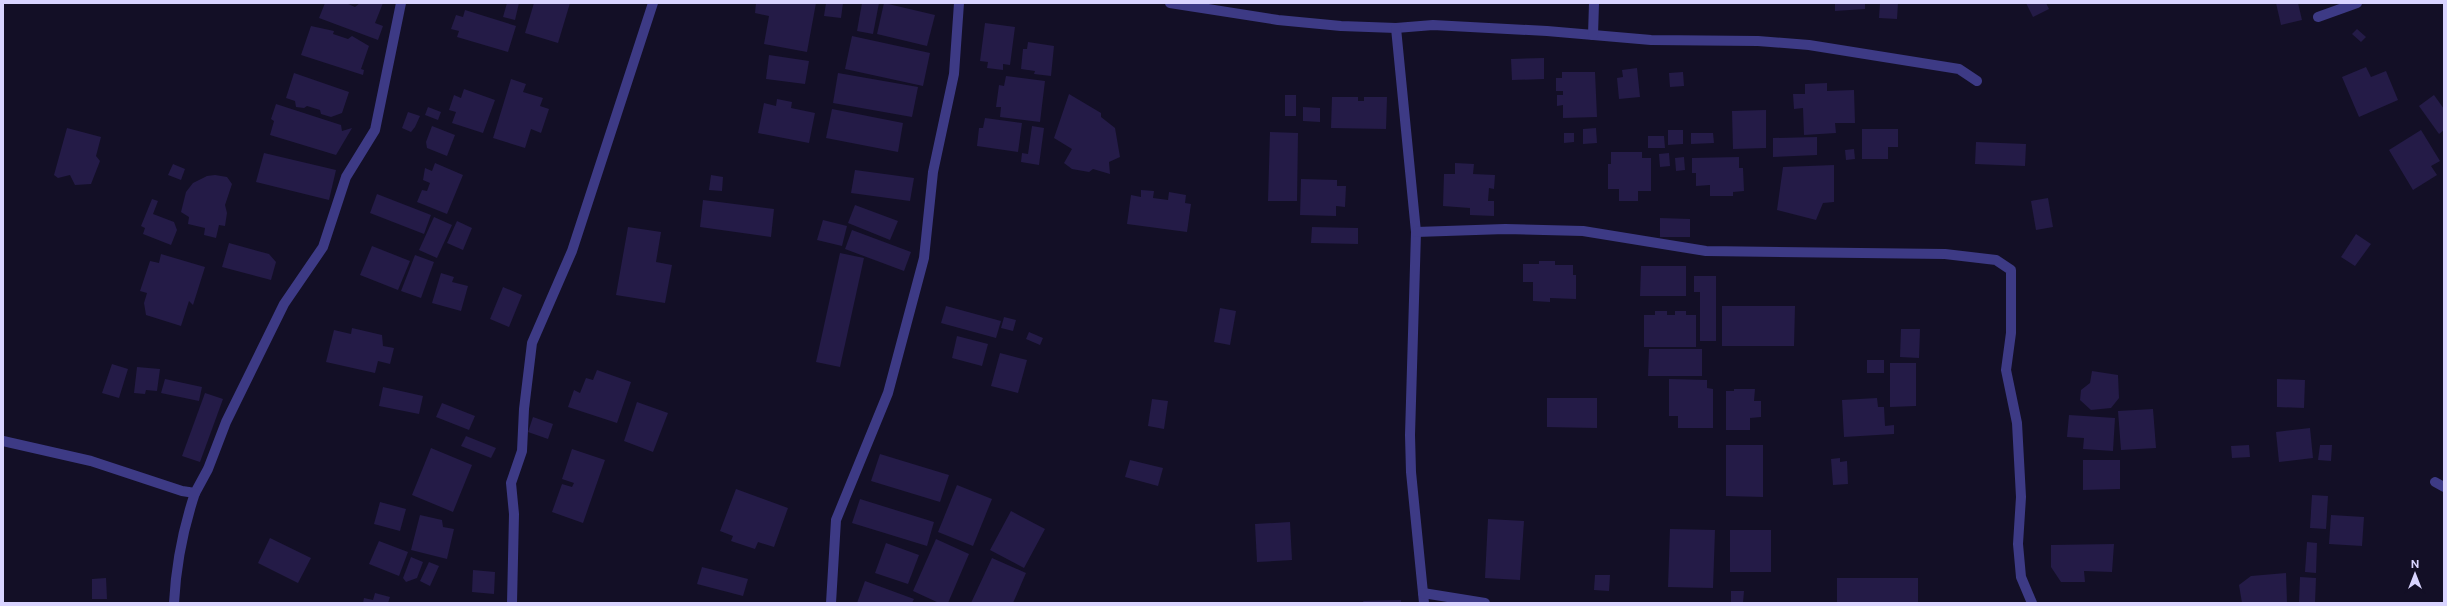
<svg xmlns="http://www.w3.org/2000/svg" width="2447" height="606" viewBox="0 0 2447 606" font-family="'Public Sans',sans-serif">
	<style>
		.building { fill: #241b47 }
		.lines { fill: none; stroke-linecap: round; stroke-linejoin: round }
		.minor { stroke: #3d3a85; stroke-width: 10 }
	</style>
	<rect width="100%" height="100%" fill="#130f26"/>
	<g class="building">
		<polygon points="325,3 346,3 355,7 360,3 383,3 375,23 383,26 378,40 319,18"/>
		<polygon points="507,3 519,3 515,20 503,17"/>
		<polygon points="534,3 570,3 558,43 525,33"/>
		<polygon points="756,3 816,3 807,52 764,44 769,16 755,13"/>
		<polygon points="826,3 843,3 841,18 824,16"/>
		<polygon points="862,3 879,3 873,34 857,31"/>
		<polygon points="884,3 935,15 927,46 877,34"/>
		<polygon points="1835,3 1865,3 1865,9 1835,11"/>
		<polygon points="1880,3 1898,3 1897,19 1879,18"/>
		<polygon points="2026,3 2046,3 2049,9 2033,17"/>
		<polygon points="2276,3 2298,3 2302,20 2281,25"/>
		<polygon points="465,10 516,26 508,52 457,37 459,31 451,29 456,15 463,17"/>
		<polygon points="985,23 1015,27 1010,65 1003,64 1003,70 987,68 988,62 980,61"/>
		<polygon points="311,26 334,31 333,34 348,39 352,36 369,46 361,69 364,70 363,75 301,55"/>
		<polygon points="2357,29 2366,37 2361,42 2352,34"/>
		<polygon points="852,36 930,53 923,86 845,69"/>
		<polygon points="1028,42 1054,46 1051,76 1034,74 1035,71 1021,69 1023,49 1027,49"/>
		<polygon points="769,55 809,61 805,84 766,79"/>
		<polygon points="1544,58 1544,79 1512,80 1511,59"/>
		<polygon points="2366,67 2371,77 2386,71 2398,100 2359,117 2342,77"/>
		<polygon points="1637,68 1640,97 1619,99 1617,78 1623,77 1622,70"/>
		<polygon points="1562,72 1595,72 1597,117 1563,118 1563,105 1557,106 1557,95 1563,95 1563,91 1556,91 1556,78 1562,78"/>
		<polygon points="1683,72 1684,86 1670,87 1669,73"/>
		<polygon points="294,73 349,92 342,113 331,117 321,114 320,110 307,106 304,108 296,107 295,101 286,98"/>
		<polygon points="838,73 918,87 912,117 833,103"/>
		<polygon points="1006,76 1045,81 1040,122 1000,117 1001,107 996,107 999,85 1004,86"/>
		<polygon points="511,79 526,84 523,92 543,98 540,106 549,109 541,133 531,129 525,148 493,138"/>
		<polygon points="1827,83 1827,91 1854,90 1855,123 1835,123 1836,133 1804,135 1803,108 1794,109 1793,94 1805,94 1805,84"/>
		<polygon points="464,89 495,100 483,133 452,123 456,112 449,110 454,95 461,98"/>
		<polygon points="1069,94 1101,113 1101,117 1115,128 1120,157 1109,162 1110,174 1093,169 1089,172 1072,169 1064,163 1072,149 1054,138"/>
		<rect x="1285" y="95" width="11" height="21"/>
		<polygon points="2434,95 2444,109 2444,130 2439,134 2419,106"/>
		<polygon points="1332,97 1358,97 1358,101 1364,101 1364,97 1387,97 1386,129 1331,128"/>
		<polygon points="777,99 792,102 791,108 815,113 809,143 758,133 764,103 776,106"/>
		<polygon points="276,104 341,125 342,131 352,128 336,155 270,135 274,121 271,119"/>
		<polygon points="428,107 441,112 438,120 425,115"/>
		<polygon points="1303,107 1320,108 1320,122 1303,121"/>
		<polygon points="832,109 903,123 898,152 826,138"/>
		<polygon points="1766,110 1766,148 1733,149 1732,111"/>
		<polygon points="408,112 420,116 415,127 411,132 402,128"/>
		<polygon points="985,118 1022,123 1018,152 977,146 979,128 983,128"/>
		<polygon points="432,126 455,135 447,156 427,148 426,142"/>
		<polygon points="1032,126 1044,128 1039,165 1021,162 1022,153 1028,154"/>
		<polygon points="67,128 101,137 96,156 100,161 91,184 75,185 70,175 58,178 54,175"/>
		<polygon points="1596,128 1597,143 1583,144 1583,129"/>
		<polygon points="1862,129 1898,129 1898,147 1888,147 1888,159 1862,159"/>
		<polygon points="1668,130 1683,130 1683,144 1668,145"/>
		<polygon points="2421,130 2440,161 2431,166 2437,175 2413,190 2389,150"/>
		<polygon points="1270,132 1298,133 1297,201 1268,201"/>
		<polygon points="1564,133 1574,133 1574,142 1564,143"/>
		<polygon points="1691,133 1713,133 1714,143 1691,144"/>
		<polygon points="1648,136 1664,136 1665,148 1648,148"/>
		<polygon points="1817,137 1817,155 1773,157 1773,138"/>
		<polygon points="1976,142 2026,144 2025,166 1975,164"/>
		<polygon points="1854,149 1855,159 1846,160 1845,150"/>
		<polygon points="1611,152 1642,152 1642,158 1651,158 1651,191 1638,191 1638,201 1619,201 1619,189 1608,189 1608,164 1611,164"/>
		<polygon points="264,153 336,170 329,200 256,182"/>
		<polygon points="1669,153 1670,166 1660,167 1659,154"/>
		<polygon points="1684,157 1685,170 1676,171 1675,158"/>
		<polygon points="1739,157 1739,168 1743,168 1744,191 1733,192 1733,196 1710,196 1710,185 1696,186 1696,173 1692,173 1692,158"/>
		<polygon points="435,163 463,175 447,214 417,202 422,190 427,191 430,183 423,180 425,168 432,171"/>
		<polygon points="1455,163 1474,164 1473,174 1495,175 1494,189 1489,188 1488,201 1494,201 1494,216 1470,215 1470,208 1443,206 1444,174 1455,174"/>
		<polygon points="173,164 185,169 181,180 168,175"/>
		<polygon points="1834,165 1834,202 1823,203 1816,220 1777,210 1783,167"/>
		<polygon points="855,170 914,178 910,201 851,193"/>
		<polygon points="215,175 227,177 232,184 225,205 227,213 225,226 219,225 216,238 204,235 205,228 188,224 189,217 181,212 186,192 193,183 207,176"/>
		<polygon points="711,175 723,177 722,191 709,190"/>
		<polygon points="1301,179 1337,180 1337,186 1346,186 1345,207 1336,206 1336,216 1300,215"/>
		<polygon points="1141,190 1154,191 1153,198 1168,200 1169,192 1186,195 1185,203 1191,204 1187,232 1127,224 1131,195 1141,197"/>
		<polygon points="377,194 431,215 424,234 370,213"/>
		<polygon points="2048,198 2053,227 2036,230 2031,201"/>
		<polygon points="152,199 158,201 153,214 174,222 177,230 171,245 143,234 145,228 141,226"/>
		<polygon points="703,200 774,209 771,237 700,227"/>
		<polygon points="855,205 898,221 890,240 848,223"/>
		<polygon points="434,217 452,225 437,258 419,250"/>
		<polygon points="1660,218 1690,219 1690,237 1660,237"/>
		<polygon points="823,220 847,226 842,246 817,240"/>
		<polygon points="457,221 472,228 463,250 447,243"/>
		<polygon points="628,227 661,232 656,262 672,265 665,303 616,295"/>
		<polygon points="1312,227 1358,228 1358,244 1311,243"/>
		<polygon points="852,230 911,252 904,271 845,249"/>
		<polygon points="2356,234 2371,244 2355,266 2341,257"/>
		<polygon points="229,243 269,254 276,262 271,280 222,267"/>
		<polygon points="372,246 410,261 398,290 360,275"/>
		<polygon points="840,253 864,258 840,367 816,362"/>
		<polygon points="161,254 205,267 193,305 189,301 181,326 146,315 144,303 147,293 140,291 150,261 159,263"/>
		<polygon points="415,255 434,262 421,298 401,291"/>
		<polygon points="1539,261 1555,261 1555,265 1573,265 1573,275 1576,275 1576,299 1550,298 1550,302 1533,301 1533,282 1523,282 1523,264 1539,264"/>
		<polygon points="1641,266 1686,266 1686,296 1640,296"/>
		<polygon points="441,273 454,277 452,282 468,286 461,311 432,303"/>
		<polygon points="1694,276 1716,276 1716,341 1700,341 1700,292 1694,292"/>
		<polygon points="503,287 522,295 509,327 490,319"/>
		<polygon points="946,306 1001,321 996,338 941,323"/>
		<polygon points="1722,306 1795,306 1794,346 1722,346"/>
		<polygon points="1220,308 1236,311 1230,345 1214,342"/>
		<polygon points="1655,311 1667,311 1667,315 1675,315 1675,311 1686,311 1686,315 1696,315 1696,347 1644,347 1644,315 1655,315"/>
		<polygon points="1004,317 1016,320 1013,331 1001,328"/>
		<polygon points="352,328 382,335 383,346 394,348 390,364 378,361 375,373 326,362 334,330 351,334"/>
		<polygon points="1901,329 1920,329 1919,358 1900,357"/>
		<polygon points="1029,332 1043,338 1040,345 1026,339"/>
		<polygon points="957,336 988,344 982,366 952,358"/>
		<polygon points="1649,349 1702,349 1702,376 1648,376"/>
		<polygon points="1000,353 1027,360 1018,393 991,386"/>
		<rect x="1867" y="360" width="17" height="13"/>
		<polygon points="1890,363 1916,363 1916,406 1890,407"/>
		<polygon points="112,364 128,369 119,398 102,393"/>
		<polygon points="137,367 160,369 157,391 146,390 145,394 134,393"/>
		<polygon points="597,370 631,382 617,423 568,407 574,390 580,393 586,378 593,380"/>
		<polygon points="2092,371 2118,375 2119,398 2111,408 2091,410 2080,400 2081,390 2090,383"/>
		<polygon points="165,379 202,387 199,401 161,393"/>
		<polygon points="1669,379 1707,380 1707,388 1713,389 1713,428 1678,428 1678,416 1669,416"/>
		<polygon points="2277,379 2305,380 2304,408 2277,407"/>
		<polygon points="383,387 423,396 419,414 379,406"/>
		<polygon points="1734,389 1755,389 1754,401 1761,401 1761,417 1750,418 1750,430 1726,430 1726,391 1734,391"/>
		<polygon points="205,393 223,399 200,462 182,456"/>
		<polygon points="1547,398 1597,398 1597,428 1547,427"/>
		<polygon points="1877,398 1878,407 1884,407 1885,426 1894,425 1894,434 1844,437 1842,400"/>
		<polygon points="1152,399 1168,401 1164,429 1148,426"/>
		<polygon points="637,402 668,413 653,452 624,441"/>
		<polygon points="442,403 475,416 469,430 436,417"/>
		<polygon points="2153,409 2156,448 2121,450 2118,411"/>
		<polygon points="2069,415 2115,418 2113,451 2083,449 2084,438 2067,437"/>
		<polygon points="533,417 553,424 548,439 528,432"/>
		<polygon points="2310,428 2313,458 2279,462 2276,432"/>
		<polygon points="466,436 496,448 491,458 461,446"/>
		<polygon points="1726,445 1763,445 1763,497 1726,496"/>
		<polygon points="2249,445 2250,457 2232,458 2231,446"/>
		<polygon points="2320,445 2332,445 2331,461 2318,460"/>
		<polygon points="431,448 472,465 453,512 412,495"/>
		<polygon points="572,449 605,460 583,523 552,512 562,484 572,487 574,483 562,479"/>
		<polygon points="880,454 949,475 940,502 871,481"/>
		<polygon points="1840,458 1840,462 1847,461 1848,484 1833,485 1831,459"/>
		<polygon points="1130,460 1163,468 1158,486 1125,477"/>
		<polygon points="2083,460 2120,460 2120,489 2083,490"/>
		<polygon points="957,485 992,499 973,546 938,532"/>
		<polygon points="736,489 788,508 774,547 758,542 755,549 731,541 733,536 720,531"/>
		<polygon points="2312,495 2328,496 2326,529 2310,528"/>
		<polygon points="860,499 934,522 927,546 852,523"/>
		<polygon points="380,502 406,509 400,531 374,524"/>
		<polygon points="1011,511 1045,529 1024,568 990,550"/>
		<polygon points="420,515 442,520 443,527 454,529 447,559 411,550"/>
		<polygon points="2331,515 2364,517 2362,546 2329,544"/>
		<polygon points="1488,519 1524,521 1520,580 1485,578"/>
		<polygon points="1290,522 1292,560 1257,562 1255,524"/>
		<polygon points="1670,529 1715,530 1713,588 1668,587"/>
		<rect x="1730" y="530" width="41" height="42"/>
		<polygon points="270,538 311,558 298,583 258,563"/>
		<polygon points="936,539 969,554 948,603 939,603 913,591"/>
		<polygon points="379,541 408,552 399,576 369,564"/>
		<polygon points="2307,542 2317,543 2316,573 2305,572"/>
		<polygon points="886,543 919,555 908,584 875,573"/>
		<polygon points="2114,544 2112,572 2084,571 2085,582 2061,582 2051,567 2051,545"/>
		<polygon points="411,557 423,562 417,578 406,582 403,578"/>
		<polygon points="992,558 1026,573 1013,603 971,603"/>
		<polygon points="429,562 439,566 430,586 420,581"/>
		<polygon points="702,567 748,579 743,596 697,584"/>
		<polygon points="473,570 495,572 494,594 472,592"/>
		<polygon points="2286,573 2287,603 2242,603 2239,585 2251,576"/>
		<polygon points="1595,575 1610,575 1609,591 1594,590"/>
		<polygon points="2300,577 2316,578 2315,603 2299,603"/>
		<polygon points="106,578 107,599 92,599 92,579"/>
		<rect x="1837" y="578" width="81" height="25"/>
		<polygon points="865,581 914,599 912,603 857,603"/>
		<polygon points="1731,591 1744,591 1743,603 1731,603"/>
		<polygon points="375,593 390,597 388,603 363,603 364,598 373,600"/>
		<polygon points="1401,600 1401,603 1364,603 1363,601"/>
	</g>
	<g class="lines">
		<g class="minor">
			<polyline points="1170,3 1278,20 1341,26 1396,28 1433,25 1547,31 1651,40 1758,41 1809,45 1959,69 1977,81"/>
			<polyline points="2318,17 2357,3"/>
			<polyline points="1396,28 1416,232 1410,435 1411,472 1424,603"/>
			<polyline points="1593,35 1594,3"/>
			<polyline points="1416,232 1505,229 1583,231 1706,251 1945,254 1996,260 2011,270 2011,333 2006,370 2017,423 2021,497 2018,544 2021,577 2032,603"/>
			<polyline points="3,441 91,461 182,491 195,493 208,469 226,422 284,304 323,247 346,177 375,130 401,3"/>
			<polyline points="2435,482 2444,487"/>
			<polyline points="1423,593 1485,603"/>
			<path d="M174 603C176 564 183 529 195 493"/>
			<polyline points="512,603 514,514 511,483 522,451 524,409 532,343 572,251 653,3"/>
			<polyline points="831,603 836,520 888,393 924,258 933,172 954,74 959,3"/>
		</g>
	</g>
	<rect width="2447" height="606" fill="none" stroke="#d9d4ff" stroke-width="8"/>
	<g transform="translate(2415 574)" stroke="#130f26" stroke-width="3" paint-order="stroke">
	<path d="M0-3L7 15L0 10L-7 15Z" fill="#d9d4ff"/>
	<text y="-6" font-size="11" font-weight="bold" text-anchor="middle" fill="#d9d4ff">N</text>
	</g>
</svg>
